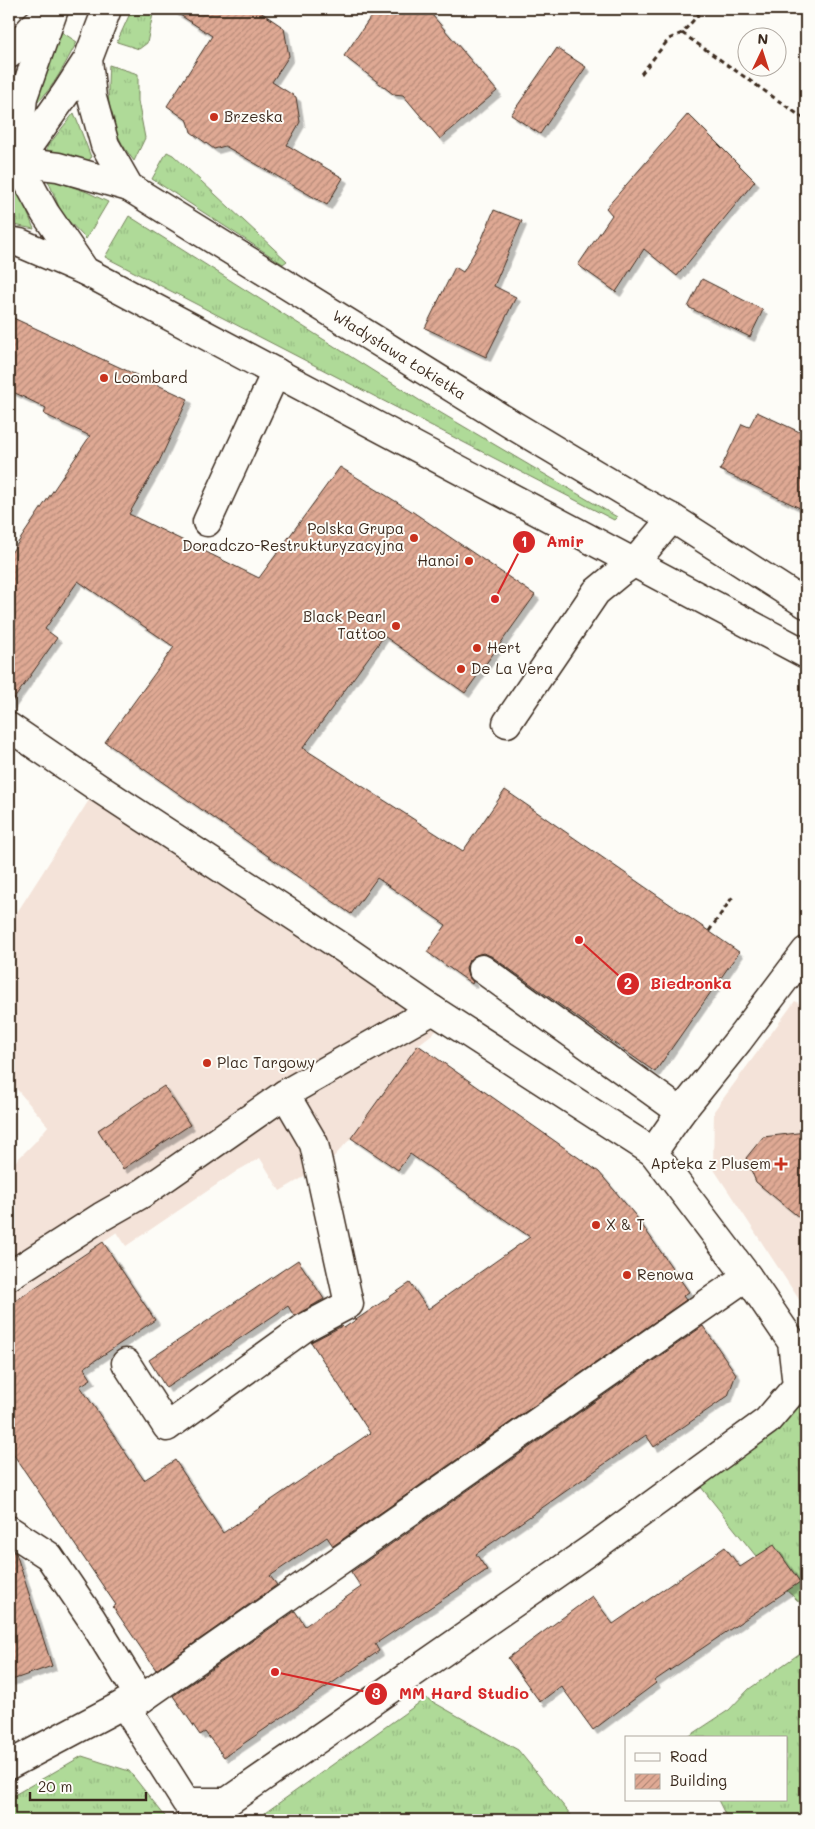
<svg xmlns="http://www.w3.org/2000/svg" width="815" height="1829" viewBox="0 0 815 1829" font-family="Mali,sans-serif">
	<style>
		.built { fill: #f4e3d9 }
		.grass { fill: url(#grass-tufts); stroke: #75825b }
		.building { fill: url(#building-hatch); stroke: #3b2a1e; filter: url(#shadow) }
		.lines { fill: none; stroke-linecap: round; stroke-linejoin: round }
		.minor-casing { stroke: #3b2a1e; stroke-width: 31 }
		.major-casing { stroke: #3b2a1e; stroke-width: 31 }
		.path { stroke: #3b2a1e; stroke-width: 3; stroke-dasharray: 5 4; stroke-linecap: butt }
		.minor { stroke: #fdfcf7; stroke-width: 28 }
		.major { stroke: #fdfcf7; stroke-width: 28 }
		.poi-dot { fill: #c8321e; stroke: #fdfcf7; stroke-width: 2 }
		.labels { text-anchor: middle; stroke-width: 4; stroke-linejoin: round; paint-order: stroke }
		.poi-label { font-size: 15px; fill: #3b2a1e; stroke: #fdfcf7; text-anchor: start }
		.street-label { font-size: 15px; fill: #3b2a1e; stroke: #fdfcf7 }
		.leader { fill: none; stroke: #d62828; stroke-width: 2 }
		.callout-dot { fill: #d62828; stroke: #fdfcf7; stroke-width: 2 }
		.mark-label { font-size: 15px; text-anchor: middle; font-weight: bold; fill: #fff }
		.callout-label { font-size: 16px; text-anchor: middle; font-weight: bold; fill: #d62828; stroke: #fdfcf7; stroke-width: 4; stroke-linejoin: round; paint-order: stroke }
	</style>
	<defs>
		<pattern id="grass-tufts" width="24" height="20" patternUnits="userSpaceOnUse" patternTransform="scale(1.25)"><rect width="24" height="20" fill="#afda98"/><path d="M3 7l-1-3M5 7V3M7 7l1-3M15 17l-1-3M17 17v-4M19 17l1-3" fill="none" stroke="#97bb83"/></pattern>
		<pattern id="building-hatch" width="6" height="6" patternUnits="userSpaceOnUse" patternTransform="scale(1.25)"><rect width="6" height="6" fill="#dfa994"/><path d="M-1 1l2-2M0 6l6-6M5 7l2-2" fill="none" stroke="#b68a78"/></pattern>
		<filter id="shadow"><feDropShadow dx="4.5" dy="4.5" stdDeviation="0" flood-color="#0004"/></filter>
	</defs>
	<rect width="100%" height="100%" fill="#fdfcf7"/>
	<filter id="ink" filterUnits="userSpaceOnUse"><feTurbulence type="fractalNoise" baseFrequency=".02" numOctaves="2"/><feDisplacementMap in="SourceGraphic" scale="10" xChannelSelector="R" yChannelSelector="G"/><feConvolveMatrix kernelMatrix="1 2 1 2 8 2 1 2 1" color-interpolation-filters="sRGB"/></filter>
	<g filter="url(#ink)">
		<g class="built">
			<polygon points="91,797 440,1028 418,1045 351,1138 328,1163 280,1191 260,1158 237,1171 126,1246 117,1232 9,1305 9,1168 35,1142 48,1126 9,1080 9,925"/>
			<polygon points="795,1001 806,1007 806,1308 804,1307 713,1168 714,1111"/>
		</g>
		<g class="grass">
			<polygon points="132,9 154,9 147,43 139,49 117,42"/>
			<path d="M60 31 77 42C65 64 54 87 36 104L39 81Z"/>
			<path d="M109 65 138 74V101L145 138 134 161C109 129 106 104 109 65Z"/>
			<polygon points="74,113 91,157 89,161 47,154 47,147"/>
			<polygon points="167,152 173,155 287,261 283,264 152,179"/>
			<polygon points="47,178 87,192 108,202 86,239 62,214"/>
			<polygon points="14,179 34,229 9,224 9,180"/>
			<polygon points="129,216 419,400 617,517 614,520 105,257"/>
			<polygon points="806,1402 806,1608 775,1580 697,1482"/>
			<polygon points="806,1649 806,1820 728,1820 718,1800 786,1800 786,1738 688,1737 729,1710 749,1689"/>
			<polygon points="426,1698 518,1750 575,1820 255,1820"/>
			<polygon points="82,1756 129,1771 168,1820 9,1820 9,1798"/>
		</g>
		<g class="building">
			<polygon points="171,9 256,9 284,28 289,56 272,82 296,97 300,122 287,145 343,178 327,205 225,146 214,149 191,132 188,121 167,106 212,36"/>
			<polygon points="376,9 427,9 497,91 440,139 403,95 393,94 344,56"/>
			<polygon points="557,48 586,67 540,134 511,115"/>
			<polygon points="688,114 755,181 677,276 644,249 616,292 578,265 612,215 606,208"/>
			<polygon points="494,210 522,221 494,286 516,297 486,357 425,328 455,267 463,272 481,241"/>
			<polygon points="702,279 763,310 750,337 688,307"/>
			<polygon points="9,316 188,399 158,464 129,514 259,578 340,467 413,512 535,595 465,693 384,636 303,748 463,851 505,790 739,952 655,1072 491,956 483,953 476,955 469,960 466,968 468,976 473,982 472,984 427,952 446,925 377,878 351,914 105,742 174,647 78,581 45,629 57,638 9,706 9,556 90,436 44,414 46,408 9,390"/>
			<polygon points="757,412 806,435 806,511 720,470 742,424 749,427"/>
			<polygon points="418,1045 599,1172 635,1215 689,1292 683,1296 686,1300 333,1546 327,1537 270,1576 277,1585 156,1670 113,1607 116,1605 9,1448 9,1305 103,1242 155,1320 84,1368 91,1379 80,1386 144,1480 175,1460 223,1533 370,1433 311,1342 342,1326 344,1328 410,1283 428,1309 530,1237 410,1154 398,1170 351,1138"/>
			<polygon points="164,1086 190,1125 123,1169 98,1130"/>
			<polygon points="806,1132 806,1223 756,1182 746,1158 763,1137"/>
			<polygon points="298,1260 324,1299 294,1316 288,1306 166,1388 149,1360"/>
			<polygon points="703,1326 736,1374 728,1396 654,1447 646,1435 476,1554 487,1570 375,1644 379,1651 224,1757 205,1732 200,1735 173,1696 295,1611 305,1626 361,1587 351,1572"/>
			<polygon points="774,1545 800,1582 654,1681 656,1683 593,1730 561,1686 540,1702 508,1658 592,1596 613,1624 725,1547 740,1567"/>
			<polygon points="9,1552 14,1552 16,1553 52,1666 9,1681"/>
		</g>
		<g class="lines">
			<defs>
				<g id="minor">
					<polyline points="9,54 32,28 53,10"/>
					<polyline points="17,162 58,167 129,187"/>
					<polyline points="9,167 17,162 66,93 88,59"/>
					<polyline points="9,241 20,243 85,271"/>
					<polyline points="207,522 276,372"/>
					<polyline points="507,723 596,592 619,573 635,562 672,518"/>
					<polyline points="9,727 97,787 343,948 433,1010 653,1152 747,1276 792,1342 797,1386 767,1421 590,1550 227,1802 186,1802 124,1704 9,1765"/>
					<polyline points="482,969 681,1112"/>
					<polyline points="653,1152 681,1112 738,1041 806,951"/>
					<polyline points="9,1276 101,1217 143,1193 285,1094 433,1010"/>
					<polyline points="126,1363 167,1427 304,1328 349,1304 314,1144 285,1094"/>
					<polyline points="9,1530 49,1556 91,1618 141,1699 125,1703"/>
					<polyline points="141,1699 747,1276"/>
				</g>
				<g id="major">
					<polyline points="54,9 23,97 17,162 45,213 85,271 806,654"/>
					<polyline points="107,9 88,59 92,98 105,145 129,187 511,424 637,499 672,518 806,604"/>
				</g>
			</defs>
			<use href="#minor" class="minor-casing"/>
			<use href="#major" class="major-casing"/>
			<g class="path">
				<polyline points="682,33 806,120"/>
				<polyline points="641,74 669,39 682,33 699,14"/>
				<polyline points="709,931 734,895"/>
			</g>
			<use href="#minor" class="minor"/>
			<use href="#major" class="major"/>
		</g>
	</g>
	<g class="poi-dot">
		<circle cx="214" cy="117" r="5"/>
		<circle cx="104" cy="378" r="5"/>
		<circle cx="414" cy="538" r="5"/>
		<circle cx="469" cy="561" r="5"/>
		<circle cx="396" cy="626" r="5"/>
		<circle cx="477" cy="648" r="5"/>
		<circle cx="461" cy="669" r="5"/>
		<circle cx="207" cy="1063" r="5"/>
		<path d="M778.5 1156.5h5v5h5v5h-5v5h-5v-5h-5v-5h5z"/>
		<circle cx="596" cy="1225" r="5"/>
		<circle cx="627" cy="1275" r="5"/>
	</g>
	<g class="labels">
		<g class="poi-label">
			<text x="224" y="122">Brzeska</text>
			<text x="114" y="383">Loombard</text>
			<text x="404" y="534" text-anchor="end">Polska Grupa<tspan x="404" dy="17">Doradczo-Restrukturyzacyjna</tspan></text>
			<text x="459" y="566" text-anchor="end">Hanoi</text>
			<text x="386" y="622" text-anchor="end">Black Pearl<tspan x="386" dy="17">Tattoo</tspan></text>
			<text x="487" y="653">Hert</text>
			<text x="471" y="674">De La Vera</text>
			<text x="217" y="1068">Plac Targowy</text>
			<text x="771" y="1169" text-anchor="end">Apteka z Plusem</text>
			<text x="606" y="1230">X &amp; T</text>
			<text x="637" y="1280">Renowa</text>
		</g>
		<g class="street-label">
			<text transform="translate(399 355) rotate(32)" y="5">Władysława Łokietka</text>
		</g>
	</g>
	<path class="leader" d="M495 599L524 542M579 940L628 984M275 1672L376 1694"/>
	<g class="callout-dot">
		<circle cx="495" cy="599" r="5"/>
		<circle cx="579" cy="940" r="5"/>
		<circle cx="275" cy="1672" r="5"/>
		<circle cx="524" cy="542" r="12"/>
		<circle cx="628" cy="984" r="12"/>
		<circle cx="376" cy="1694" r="12"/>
	</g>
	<g class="mark-label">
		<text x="524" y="547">1</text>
		<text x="628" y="989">2</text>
		<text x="376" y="1699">3</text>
	</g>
	<g class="callout-label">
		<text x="565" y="547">Amir</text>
		<text x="691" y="989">Biedronka</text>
		<text x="464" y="1699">MM Hard Studio</text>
	</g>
	<rect width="815" height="1829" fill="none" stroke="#fdfcf7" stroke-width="30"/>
	<rect x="15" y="15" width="785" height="1799" fill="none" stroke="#3b2a1e" stroke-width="2" filter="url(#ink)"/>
	<rect x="625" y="1736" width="162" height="65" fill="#fdfcf7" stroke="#afa8a0"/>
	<rect x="635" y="1753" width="25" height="8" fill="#fdfcf7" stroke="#afa8a0"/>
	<text x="670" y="1762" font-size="15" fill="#3b2a1e">Road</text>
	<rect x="635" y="1774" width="25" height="15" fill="url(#building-hatch)" stroke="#afa8a0"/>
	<text x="670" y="1786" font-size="15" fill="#3b2a1e">Building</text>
	<g transform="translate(762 52) rotate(4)"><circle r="24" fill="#fdfcf7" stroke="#afa8a0"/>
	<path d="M0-4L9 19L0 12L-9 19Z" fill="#c8321e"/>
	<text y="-8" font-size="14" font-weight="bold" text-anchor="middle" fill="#3b2a1e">N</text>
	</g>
	<path d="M30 1792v8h116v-8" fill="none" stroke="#3b2a1e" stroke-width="2.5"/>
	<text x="38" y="1792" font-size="15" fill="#3b2a1e" stroke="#fdfcf7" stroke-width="4" paint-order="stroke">20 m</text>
</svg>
